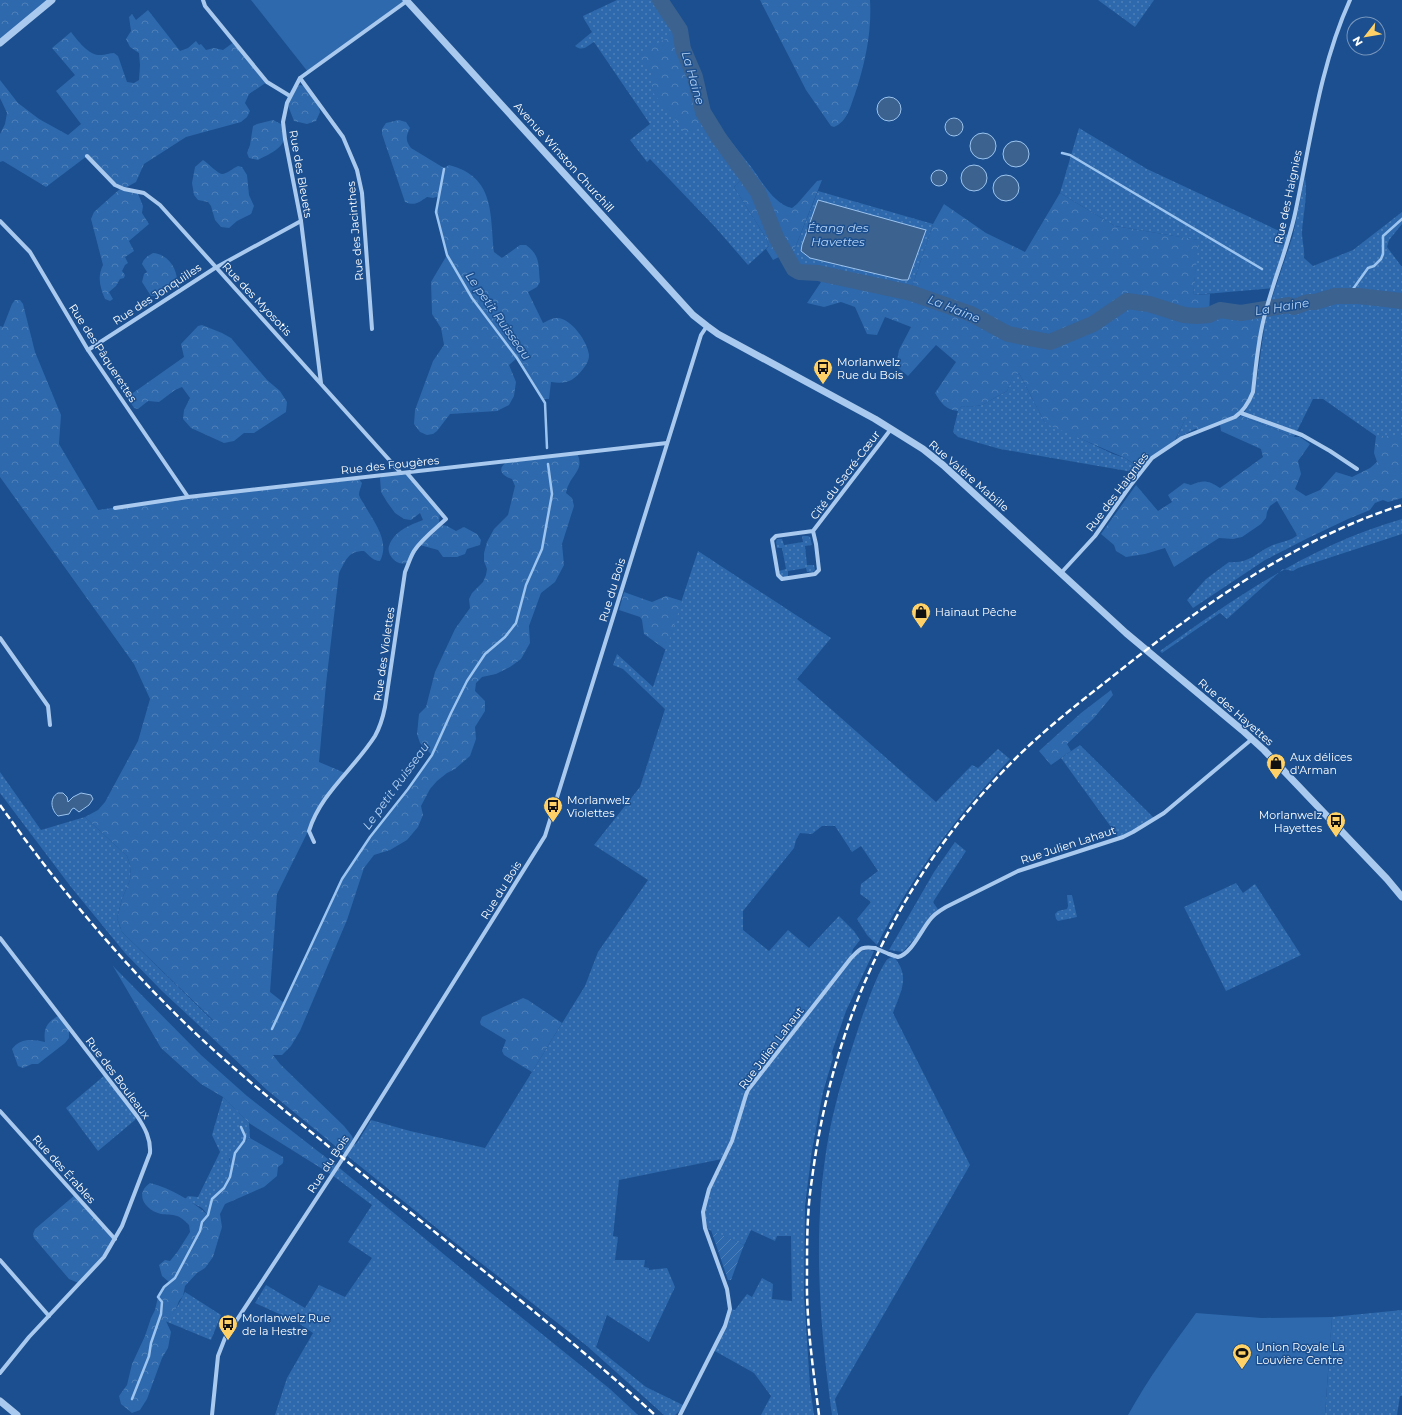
<svg xmlns="http://www.w3.org/2000/svg" width="1402" height="1415" viewBox="0 0 1402 1415" font-family="Montserrat,sans-serif">
	<style>
		.grass { fill: url(#grass-dots); fill-rule: evenodd }
		.forest { fill: url(#forest-crowns) }
		.park { fill: #2e69ad }
		.garden { fill: url(#garden-furrows) }
		.water { fill: #3c6290; stroke: #9cc4f0 }
		.lines { fill: none; stroke-linecap: round; stroke-linejoin: round }
		.stream { stroke: #9cc4f0; stroke-width: 2.5 }
		.river { stroke: #3c6290; stroke-width: 16 }
		.minor { stroke: #a9c9ee; stroke-width: 4 }
		.tertiary { stroke: #a9c9ee; stroke-width: 7 }
		.rail { stroke: #fff; stroke-width: 2.5; stroke-dasharray: 7 3; stroke-linecap: butt }
		.minor-bridge { stroke: #a9c9ee; stroke-width: 4 }
		.labels { text-anchor: middle; stroke-width: 3; stroke-linejoin: round; paint-order: stroke }
		.street-label { font-size: 11px; fill: #fff; stroke: #1b4f8f }
		.poi-label { font-size: 11px; fill: #fff; stroke: #1b4f8f; text-anchor: start }
		.water-label { font-size: 12px; font-style: italic; fill: #b5d3f5; stroke: #1b4f8f }
	</style>
	<defs>
		<pattern id="grass-dots" width="8" height="8" patternUnits="userSpaceOnUse"><rect width="8" height="8" fill="#2e69ad"/><path d="M2 2h.1M6 6h.1" fill="none" stroke="#4d80b9" stroke-width="1.8" stroke-linecap="round"/></pattern>
		<pattern id="forest-crowns" width="20" height="18" patternUnits="userSpaceOnUse"><rect width="20" height="18" fill="#2e69ad"/><path d="M2 6a3 3 0 1 1 6 0M12 15a3 3 0 1 1 6 0" fill="none" stroke="#4d80b9"/></pattern>
		<pattern id="garden-furrows" width="10" height="10" patternUnits="userSpaceOnUse"><rect width="10" height="10" fill="#2e69ad"/><path d="M-1 1l2-2M0 10L10 0M9 11l2-2" fill="none" stroke="#4d80b9"/></pattern>
	</defs>
	<rect width="100%" height="100%" fill="#1b4f8f"/>
	<g class="grass">
		<path d="M617 0H665L671 14 685 33 706 106 719 126 752 168 734 187 766 238 769 246 748 265 716 228 650 159 647 162 630 140 650 124 594 42C587 46 583 52 575 46L592 32 584 19 583 16ZM677 33 682 51 652 88V73Z"/>
		<polygon points="1098,0 1154,0 1135,27"/>
		<polygon points="1079,128 1147,169 1290,236 1274,288 1193,295 1198,240 1115,226 1060,193"/>
		<path d="M1305 177C1308 196 1303 214 1302 233 1302 242 1305 249 1304 258L1313 266 1353 250 1402 212V224L1389 240 1387 247 1402 267V436H1376L1323 399H1313L1294 437 1241 416 1246 410 1255 392 1266 316 1293 235Z"/>
		<polygon points="818,191 933,224 912,287 835,271 833,276 821,282 800,268 789,252 795,248"/>
		<polygon points="1019,373 1044,421 1113,454 1125,458 1138,467 1144,465 1135,475 1133,472 1000,449 958,437 953,432 958,411 962,406 970,407 982,405 1007,391 1013,376"/>
		<polygon points="1187,415 1197,428 1176,439"/>
		<path d="M1402 519V534L1298 568 1293 571 1283 569 1227 619 1220 613 1162 653 1160 651C1236 597 1311 545 1402 519Z"/>
		<path d="M1301 531 1306 539 1265 560 1193 608 1187 600 1206 579 1229 562C1252 564 1257 550 1276 544 1287 540 1293 541 1301 531Z"/>
		<polygon points="802,536 808,536 810,537 812,545 805,546 807,565 814,565 815,570 813,572 807,572 806,568 788,571 788,577 784,577 780,575 779,571 786,569 782,548 777,548 776,542 777,539 782,539 784,545 803,542"/>
		<path d="M698 551 831 638 797 679 936 802 972 765 978 768 998 749 1010 759C956 816 913 875 877 945L867 935 857 919 871 902 860 894 861 884 878 871 861 846 852 852 835 826H822L812 834 800 833 796 840 794 848 743 911V930L769 951 788 930 809 948 839 916 854 931 860 940 853 949 851 958C860 952 863 948 874 951L846 1011 832 1052 833 1058 823 1092 812 1150 805 1206 804 1295 810 1387 814 1415H761L771 1396 754 1373 713 1350 730 1309 735 1310 747 1294 752 1297 762 1278 773 1284 772 1299 792 1301 791 1236H777L775 1241 751 1230 744 1245 705 1228 704 1205 722 1159 619 1180 613 1236 618 1237 615 1260H645L644 1267 649 1268V1270L667 1268 675 1287 649 1342 607 1315 596 1347 646 1387 685 1406 675 1415H664L587 1346 449 1238 345 1154 351 1146 357 1143 371 1120 410 1131 485 1148 585 986 598 952 648 880 594 845 640 787 665 709 623 669 613 665 617 654 653 687Z"/>
		<polygon points="1080,745 1155,819 1119,838 1061,758"/>
		<polygon points="0,772 41,830 85,817 127,856 131,867 130,880 122,899 117,918 122,932 213,1021 206,1032 162,991 125,953 71,887 0,793"/>
		<polygon points="955,842 966,851 933,902 939,911 903,952 889,950 934,872"/>
		<polygon points="1236,883 1243,893 1255,884 1301,955 1226,991 1184,907"/>
		<polygon points="1067,895 1072,895 1077,917 1058,921 1056,919 1055,914 1058,911 1067,909 1068,906"/>
		<path d="M893 956C911 976 901 991 893 1013L970 1165 835 1399 838 1415H832C819 1322 812 1226 829 1134 837 1093 850 1053 863 1014 869 999 877 974 886 961 888 958 890 958 893 956Z"/>
		<polygon points="105,1075 137,1116 135,1120 98,1151 66,1108"/>
		<polygon points="223,1097 249,1123 250,1138 244,1141 229,1159 232,1168 230,1177 224,1188 217,1193 208,1215 202,1208 185,1199 188,1196 198,1197 220,1152 212,1135"/>
		<polygon points="337,1166 469,1275 610,1389 638,1415 275,1415 287,1378 313,1333 297,1322 255,1303 266,1285 305,1308 319,1285 345,1297 372,1258 348,1242 372,1205 332,1175"/>
		<polygon points="185,1292 221,1315 211,1340 165,1321 176,1309"/>
		<polygon points="1402,1310 1402,1396 1400,1396 1397,1415 1325,1415 1332,1317"/>
	</g>
	<g class="forest">
		<polygon points="0,0 52,0 0,43"/>
		<path d="M760 0H870C872 32 865 64 855 94 850 107 848 121 834 127L831 126 806 90Z"/>
		<path d="M148 10 180 51 188 48 196 41 199 45 201 44 206 50 214 48 223 50 234 42 267 82 249 94 245 103 250 111 247 117 241 122 186 137 144 164 136 182 125 188 137 191 143 206 142 213 149 224 129 241 134 251 125 257 128 263 125 265 122 271 125 275 124 278 120 279 116 286 109 292 113 299 110 301 105 299C100 287 97 277 103 265L91 219 94 212 121 188 115 185 87 156 46 187 3 161 0 162V134L5 124 7 113 0 98V80L18 103 39 119 68 135 81 124 56 91 75 75 52 48 71 32C78 41 89 56 101 55 105 55 110 53 114 53L118 56 127 82 134 83 139 80 140 65 139 53 130 47 126 39 131 31 129 17 132 14 136 20Z"/>
		<path d="M677 33 682 51 693 78 703 120C700 128 694 131 685 132L654 94 652 88V73L645 67 641 59 642 51Z"/>
		<polygon points="300,85 305,86 318,104 320,112 316,121 307,124 294,121 287,103 298,86"/>
		<path d="M273 120 283 125C283 129 285 134 284 138 283 149 267 155 258 160L249 158 247 153 250 145 253 126 257 124Z"/>
		<path d="M399 120 406 122 410 128C406 136 405 140 411 148L444 168 449 165C495 177 490 213 494 252L502 258 520 245H526C541 256 538 265 540 282L537 287 528 292 543 323C547 321 552 318 557 318 571 318 588 342 589 355 589 361 586 365 583 369 573 382 566 384 551 382L549 399H543L517 358 509 365 516 382 514 396 509 405 497 411 450 414 437 431 433 434 427 435 420 432 414 424 415 410 433 361 444 345 441 328 432 314 431 282 447 255 436 212 439 196 433 198 427 197C418 203 415 206 405 202L382 134V129L386 123Z"/>
		<path d="M203 160C208 163 218 174 222 174 227 174 233 168 238 166L242 167 247 175 249 195 254 206 251 214 237 221 229 228 221 227 215 220 211 206 208 202 198 200 194 195 192 183 195 167Z"/>
		<path d="M752 168C762 182 775 205 792 208L797 204 817 181 822 180 795 248 789 252 773 260 766 249 769 246 766 238 734 187Z"/>
		<path d="M1060 193 1115 226 1199 240 1193 295 1210 294 1209 315 1210 316 1220 312 1242 315 1262 312 1253 392 1241 413 1198 431 1187 416 1173 444 1144 465 1139 467 1125 458 1049 425 1044 421 1019 373 1013 377 1007 391 982 405 970 407 962 406 958 411C946 410 941 403 935 393L956 362 936 345 908 376 896 366 899 350 911 327 885 317 877 335 867 334 855 307 841 302 824 307 807 303 821 282 833 276 835 271 912 287 933 224 944 204 986 233 1025 252Z"/>
		<path d="M153 253C168 254 178 269 177 283L156 296H151L142 282 144 274 147 272 142 264C144 258 148 256 153 253Z"/>
		<path d="M15 300H20L23 304 35 352 61 415 59 444 98 510 188 497 358 478 362 483C361 487 359 491 359 495 360 499 364 503 365 506 375 523 390 542 380 561 373 561 369 555 364 551 348 551 346 560 339 573L326 684 319 762 345 773 320 807 277 894 270 992 284 1003 342 879 370 837 408 789 432 755 420 743 417 734 419 714 426 707 435 672 455 629 470 608 469 599 472 593 483 582 486 575 487 569 484 561V553L487 542 494 529 508 515 515 486 512 479C500 475 497 468 508 461L577 453C584 468 575 472 569 484 567 487 567 490 566 493L572 498 574 506 562 544 564 565 555 582 541 593 529 626 530 643 521 659 510 667 496 674 482 677 476 683 475 691 485 701V711L475 727 476 739 470 756 455 769 447 773 437 781 430 789 421 806 423 815 418 827 407 840 390 850 374 855 364 868 347 920 300 1031 291 1046 282 1055H273L280 1064 344 1126 352 1136 353 1139 345 1154 267 1090 206 1032 213 1020 122 932 117 918 122 899 130 880 131 867 127 856 85 817 98 810 105 802 138 741 150 699 134 664 0 477V326L3 327 12 304Z"/>
		<polygon points="202,325 222,333 231,338 267,380 280,391 287,402 286,412 254,433 244,433 234,441 224,443 191,428 183,419 184,410 190,398 182,387 175,390 159,402 148,401 138,409 134,408 129,400 130,395 184,357 181,344 198,326"/>
		<path d="M1241 416 1294 437H1300L1310 444 1298 461 1301 474 1295 489 1306 496 1320 490 1336 472 1352 477 1370 468 1377 462 1374 453 1376 436H1402V498L1388 502 1383 500 1375 503 1370 510 1348 519 1306 539 1301 532 1297 535 1277 501 1270 506 1267 512 1266 518 1261 524 1242 537 1233 539 1219 538 1174 567 1165 548 1145 554 1126 557 1116 551 1114 545 1101 534 1136 485 1158 511 1172 502 1168 495 1184 483 1191 485C1203 480 1208 480 1220 488L1263 457 1261 449 1221 431 1220 425Z"/>
		<path d="M407 473 440 511 439 525 447 526 456 531 464 527 477 534 481 540 480 545 467 549 465 554 457 557H443L438 550 420 545C417 550 413 559 408 562 398 568 386 555 389 546 394 531 410 525 423 520L420 513 411 520 404 519 395 513 387 502 381 492 380 478 385 475Z"/>
		<polygon points="624,592 652,602 666,596 682,601 666,650 644,634 642,620 640,617 619,610"/>
		<polygon points="1111,690 1113,695 1093,719 1067,744 1071,751 1051,765 1039,751 1081,713"/>
		<polygon points="113,966 201,1055 247,1096 337,1166 332,1175 249,1123 223,1097 201,1084 161,1048"/>
		<polygon points="523,998 528,1000 562,1023 532,1072 504,1055 502,1051 506,1040 481,1025 480,1022 482,1017"/>
		<path d="M60 1015 69 1029V1038L65 1043 38 1064H32L23 1068 18 1066 12 1049C20 1038 32 1039 45 1042 43 1029 47 1021 60 1015Z"/>
		<path d="M250 1138 283 1157C284 1163 283 1164 278 1167L277 1176 264 1187 225 1204 220 1214 222 1227 213 1257 205 1268 197 1273 185 1286 183 1296 179 1301 176 1309 166 1321 171 1332 168 1348 162 1358 147 1399 140 1410 132 1413 121 1404 119 1396 127 1385 132 1364 145 1336 151 1318 155 1310 158 1297 164 1287 169 1282 162 1276 159 1265 165 1260 170 1261 178 1251 190 1232 189 1225C186 1222 181 1217 177 1216 172 1214 166 1215 161 1214 145 1210 134 1194 150 1183 171 1188 192 1201 208 1215 210 1210 210 1204 212 1199 216 1191 226 1188 230 1177 233 1169 229 1163 230 1155 238 1152 242 1142 250 1138Z"/>
		<polygon points="75,1195 115,1239 104,1257 81,1283 76,1282 69,1279 34,1238 33,1234 35,1229"/>
	</g>
	<g class="park">
		<polygon points="251,0 406,0 308,72"/>
		<path d="M1196 1313 1262 1318 1332 1317 1325 1415H1128C1148 1379 1172 1346 1196 1313Z"/>
	</g>
	<polygon class="garden" points="711,1230 744,1245 731,1280 728,1280"/>
	<g class="water">
		<circle cx="889" cy="109" r="12"/>
		<circle cx="954" cy="127" r="9"/>
		<circle cx="983" cy="146" r="13"/>
		<circle cx="1016" cy="154" r="13"/>
		<circle cx="974" cy="178" r="13"/>
		<circle cx="939" cy="178" r="8"/>
		<circle cx="1006" cy="188" r="13"/>
		<polygon points="818,200 926,230 908,280 902,280 810,258 801,251 802,245"/>
		<path d="M58 793H63L67 797 68 802 73 797 81 793 91 795 93 799 89 805 79 812 74 808 72 809 69 814 58 816C51 810 49 798 58 793Z"/>
	</g>
	<g class="lines">
		<g class="stream">
			<polyline points="1062,153 1070,155 1262,269"/>
			<polyline points="444,169 436,212 447,255 472,298 517,358 545,403 547,448"/>
			<polyline points="1354,296 1353,289 1368,268 1374,266 1381,259 1383,254 1383,236 1402,219"/>
			<polyline points="272,1029 342,879 370,837 408,789 432,755 451,713 467,681 485,654 505,637 516,623 526,585 542,549 552,494 548,464"/>
			<polyline points="132,1399 149,1356 151,1343 161,1314 162,1302 158,1297 164,1287 175,1278 200,1231 202,1222 208,1215 212,1199 224,1188 230,1177 235,1153 244,1141 245,1136 241,1127"/>
		</g>
		<polyline class="river" points="660,0 680,30 683,49 695,77 703,112 719,138 758,192 776,237 794,269 799,272 818,273 911,293 971,314 1008,334 1050,342 1093,324 1127,301 1149,304 1184,315 1197,316 1209,315 1220,310 1241,313 1289,305 1294,307 1308,302 1315,302 1335,296 1359,296 1402,301"/>
		<g class="minor">
			<polyline points="203,0 205,6 267,82 290,96"/>
			<polyline points="300,78 343,137 357,170 362,193 372,329"/>
			<polyline points="87,156 115,185 124,189 144,193 160,205 401,473"/>
			<polyline points="0,221 30,252 88,350 188,497"/>
			<polyline points="88,350 215,268 301,221"/>
			<polyline points="321,383 301,221 285,139 283,122 287,103 300,78 407,1"/>
			<polyline points="1241,413 1302,435 1330,451 1357,469"/>
			<polyline points="115,508 188,497 667,443"/>
			<polyline points="813,531 816,544 819,570 815,574 782,579 778,575 772,540 776,536 813,531 891,429"/>
			<path d="M1061 573 1095 536 1130 486 1152 458 1182 438 1235 417C1244 411 1249 402 1253 392 1256 366 1258 339 1265 314 1274 278 1289 245 1296 209 1311 139 1320 66 1350 0"/>
			<polyline points="0,638 48,706 50,725"/>
			<path d="M314 842 309 831C320 794 354 769 375 736 380 727 383 717 385 707L405 572C408 565 410 558 414 551 422 539 435 529 446 519L407 473"/>
			<path d="M0 938 137 1116C145 1128 151 1139 150 1153L122 1226 104 1257 29 1337 0 1373"/>
			<path d="M889 954 898 957C911 954 921 931 929 921 933 915 939 911 946 907L1018 871 1123 837 1133 832 1164 813 1252 739"/>
			<polyline points="0,1111 115,1239"/>
			<polyline points="0,1260 49,1316"/>
			<polyline points="212,1415 218,1356 225,1338 351,1146 545,836 701,335 707,326"/>
			<path d="M680 1415 725 1326 730 1309 727 1289 705 1228 703 1212 709 1189 732 1141 746 1095 748 1090 851 958C860 949 861 946 875 948"/>
		</g>
		<g class="tertiary">
			<polyline points="406,0 693,315 707,326 718,334 875,419 923,449 943,465 1126,633 1242,730 1264,750 1387,879 1402,897"/>
			<polyline points="0,43 52,0"/>
			<polyline points="0,1401 17,1415"/>
		</g>
		<g class="rail">
			<path d="M0 805C57 885 119 960 190 1028 237 1073 288 1113 338 1154 444 1241 554 1323 655 1415"/>
			<path d="M819 1415C813 1368 806 1321 807 1274 807 1242 807 1210 812 1179 832 1021 901 873 1014 760 1050 724 1092 693 1132 661 1214 597 1302 537 1402 505"/>
		</g>
		<polyline class="minor-bridge" points="875,948 889,954"/>
	</g>
	<defs>
		<symbol id="bus-pin" viewBox="-11 -11 22 30"><path d="M0 17L-7.5 6A9.5 9.5 0 1 1 7.5 6Z" fill="#ffd166" stroke="#1b4f8f"/><path d="M-5-6H5V4H4V6H2V4H-2V6H-4V4H-5ZM-3.5-4V0h7V-4ZM-3.5 1.2v1.5H-2V1.2ZM2 1.2v1.5H3.5V1.2Z" fill="#111"/></symbol>
		<symbol id="shop-pin" viewBox="-11 -11 22 30"><path d="M0 17L-7.5 6A9.5 9.5 0 1 1 7.5 6Z" fill="#ffd166" stroke="#1b4f8f"/><path d="M-5-2.5h2.3a2.7 3.5 0 0 1 5.4 0H5L5.5 6h-11ZM-1.5-2.5h3a1.5 2.3 0 0 0-3 0Z" fill="#111"/></symbol>
		<symbol id="stadium-pin" viewBox="-11 -11 22 30"><path d="M0 17L-7.5 6A9.5 9.5 0 1 1 7.5 6Z" fill="#ffd166" stroke="#1b4f8f"/><path d="M0-5a6.5 5 0 1 0 0 10a6.5 5 0 1 0 0-10ZM-3.5-1.8h7v3.6h-7Z" fill="#111"/></symbol>
	</defs>
	<g fill-rule="evenodd">
		<use href="#bus-pin" x="812" y="357" width="22" height="30"/>
		<use href="#shop-pin" x="910" y="601" width="22" height="30"/>
		<use href="#shop-pin" x="1265" y="752" width="22" height="30"/>
		<use href="#bus-pin" x="542" y="795" width="22" height="30"/>
		<use href="#bus-pin" x="1325" y="810" width="22" height="30"/>
		<use href="#bus-pin" x="217" y="1313" width="22" height="30"/>
		<use href="#stadium-pin" x="1231" y="1342" width="22" height="30"/>
	</g>
	<g class="labels">
		<g class="street-label">
			<text transform="translate(564 157) rotate(48)" y="4">Avenue Winston Churchill</text>
			<text transform="translate(301 174) rotate(80)" y="4">Rue des Bleuets</text>
			<text transform="translate(1288 197) rotate(-78)" y="4">Rue des Haignies</text>
			<text transform="translate(355 231) rotate(-95)" y="4">Rue des Jacinthes</text>
			<text transform="translate(157 294) rotate(-33)" y="4">Rue des Jonquilles</text>
			<text transform="translate(257 299) rotate(47)" y="4">Rue des Myosotis</text>
			<text transform="translate(103 353) rotate(57)" y="4">Rue des Pâquerettes</text>
			<text transform="translate(390 465) rotate(-6)" y="4">Rue des Fougères</text>
			<text transform="translate(845 475) rotate(-53)" y="4">Cité du Sacré-Cœur</text>
			<text transform="translate(969 476) rotate(41)" y="4">Rue Valère Mabille</text>
			<text transform="translate(1117 492) rotate(-53)" y="4">Rue des Haignies</text>
			<text transform="translate(612 590) rotate(-73)" y="4">Rue du Bois</text>
			<text transform="translate(384 654) rotate(-82)" y="4">Rue des Violettes</text>
			<text transform="translate(1236 712) rotate(41)" y="4">Rue des Hayettes</text>
			<text transform="translate(1068 845) rotate(-18)" y="4">Rue Julien Lahaut</text>
			<text transform="translate(501 890) rotate(-58)" y="4">Rue du Bois</text>
			<text transform="translate(771 1048) rotate(-53)" y="4">Rue Julien Lahaut</text>
			<text transform="translate(118 1078) rotate(53)" y="4">Rue des Bouleaux</text>
			<text transform="translate(328 1164) rotate(-57)" y="4">Rue du Bois</text>
			<text transform="translate(64 1169) rotate(48)" y="4">Rue des Érables</text>
		</g>
		<g class="poi-label">
			<text x="837" y="366">Morlanwelz<tspan x="837" dy="13">Rue du Bois</tspan></text>
			<text x="935" y="616">Hainaut Pêche</text>
			<text x="1290" y="761">Aux délices<tspan x="1290" dy="13">d'Arman</tspan></text>
			<text x="567" y="804">Morlanwelz<tspan x="567" dy="13">Violettes</tspan></text>
			<text x="1322" y="819" text-anchor="end">Morlanwelz<tspan x="1322" dy="13">Hayettes</tspan></text>
			<text x="242" y="1322">Morlanwelz Rue<tspan x="242" dy="13">de la Hestre</tspan></text>
			<text x="1256" y="1351">Union Royale La<tspan x="1256" dy="13">Louvière Centre</tspan></text>
		</g>
		<g class="water-label">
			<text transform="translate(693 78) rotate(74)" y="4">La Haine</text>
			<text x="838" y="232">Étang des<tspan x="838" dy="14">Havettes</tspan></text>
			<text transform="translate(1282 307) rotate(-9)" y="4">La Haine</text>
			<text transform="translate(954 309) rotate(22)" y="4">La Haine</text>
			<text transform="translate(498 316) rotate(55)" y="4">Le petit Ruisseau</text>
			<text transform="translate(396 786) rotate(-54)" y="4">Le petit Ruisseau</text>
		</g>
	</g>
	<g transform="translate(1366 36) rotate(239)"><circle r="19" fill="#1b4f8f" stroke="#7695bc"/>
	<path d="M0-3L7 15L0 10L-7 15Z" fill="#ffd166"/>
	<text y="-6" font-size="11" font-weight="bold" text-anchor="middle" fill="#ffffff">N</text>
	</g>
</svg>
